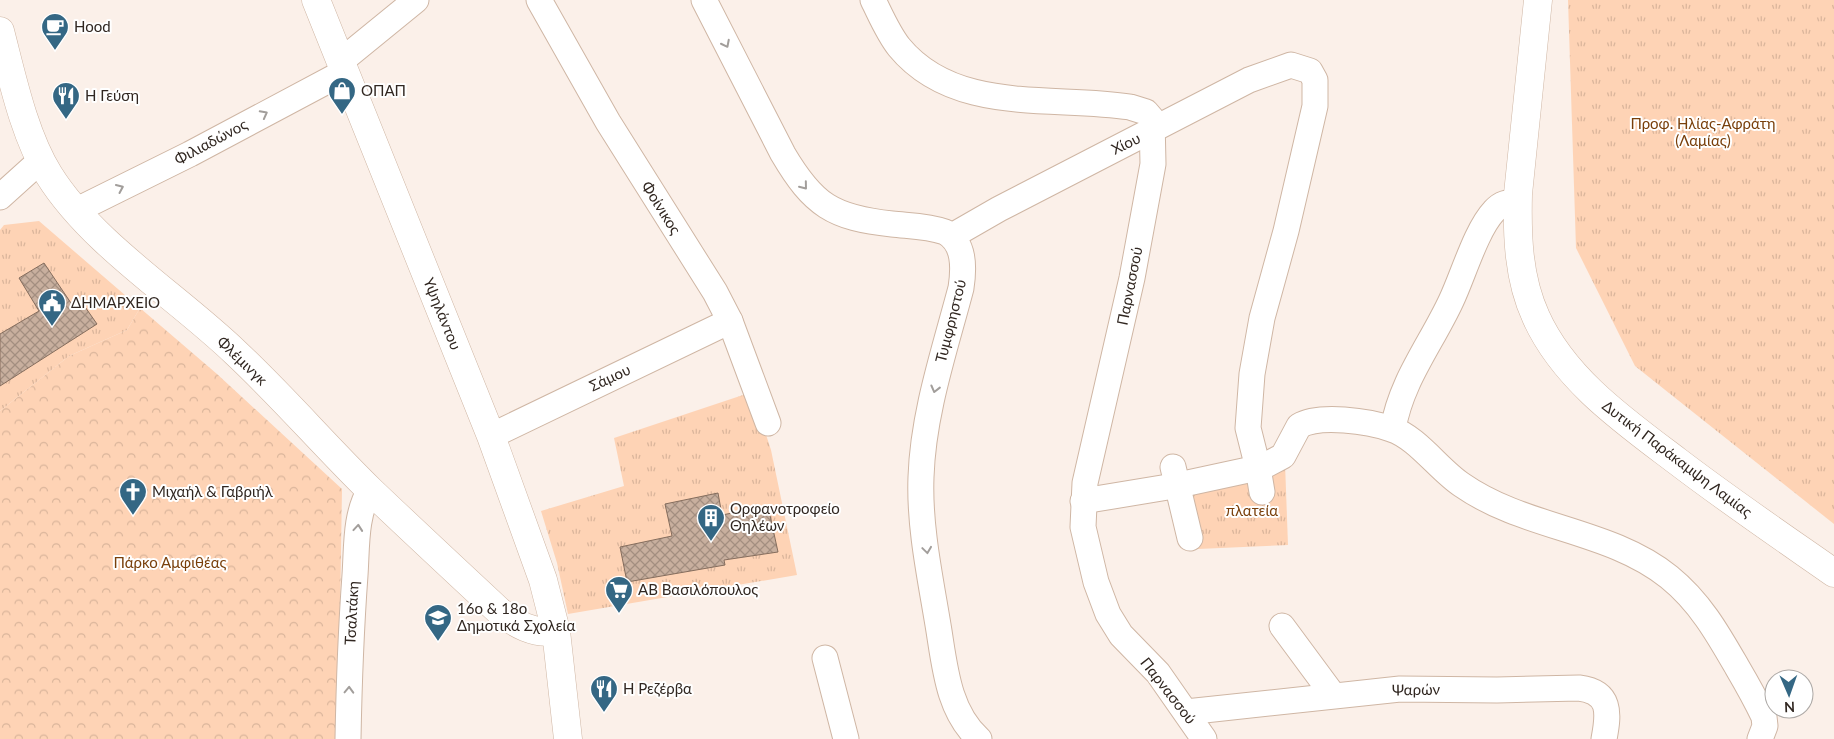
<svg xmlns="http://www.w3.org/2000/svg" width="1834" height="739" viewBox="0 0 1834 739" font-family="Lato,sans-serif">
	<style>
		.forest { fill: url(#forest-crowns) }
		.park { fill: url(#park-tufts) }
		.building { fill: url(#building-cross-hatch); stroke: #856d5d }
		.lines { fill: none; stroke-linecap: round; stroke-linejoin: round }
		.minor-casing { stroke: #cfb6a4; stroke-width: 27 }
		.major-casing { stroke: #cfb6a4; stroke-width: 29 }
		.minor { stroke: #fff; stroke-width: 25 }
		.major { stroke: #fff; stroke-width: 28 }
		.oneway { stroke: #a29e9b }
		.labels { text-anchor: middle; stroke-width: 4; stroke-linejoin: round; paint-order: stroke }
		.poi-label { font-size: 15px; fill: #312721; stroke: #fff; text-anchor: start }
		.park-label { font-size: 15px; fill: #793f0a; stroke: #fff }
		.street-label { font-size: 15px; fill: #312721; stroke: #fff }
	</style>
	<defs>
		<pattern id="forest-crowns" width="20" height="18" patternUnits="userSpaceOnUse" patternTransform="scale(1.25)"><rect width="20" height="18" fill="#fed3b5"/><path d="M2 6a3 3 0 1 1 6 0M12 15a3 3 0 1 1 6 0" fill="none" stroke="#dab59b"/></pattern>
		<pattern id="park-tufts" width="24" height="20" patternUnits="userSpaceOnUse" patternTransform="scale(1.25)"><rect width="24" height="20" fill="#fed3b5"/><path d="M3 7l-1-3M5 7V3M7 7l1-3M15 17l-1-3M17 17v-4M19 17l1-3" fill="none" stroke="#dab59b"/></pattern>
		<pattern id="building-cross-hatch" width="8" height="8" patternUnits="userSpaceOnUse" patternTransform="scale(1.25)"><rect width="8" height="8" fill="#c8af9e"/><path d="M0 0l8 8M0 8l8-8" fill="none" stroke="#a38e80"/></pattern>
	</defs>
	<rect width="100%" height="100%" fill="#fbf0e9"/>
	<polygon class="forest" points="140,308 217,374 342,489 338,739 0,739 0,411 69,356 127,330"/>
	<g class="park">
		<polygon points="1568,0 1834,0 1834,524 1635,366 1576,248"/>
		<polygon points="39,221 140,308 127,330 69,356 0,411 0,230 4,225"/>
		<polygon points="752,392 771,450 797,575 568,614 557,563 541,511 624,486 614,438"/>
		<polygon points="1285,463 1288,545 1198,549 1184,490"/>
	</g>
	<g class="building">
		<polygon points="44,263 75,309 83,304 97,324 0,386 0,334 39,311 19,278"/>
		<polygon points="718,493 722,515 768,506 778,552 724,560 725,565 627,582 620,547 672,536 665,504"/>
	</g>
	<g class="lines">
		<defs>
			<g id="minor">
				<polyline points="539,0 608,122 715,292 730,321 768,423"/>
				<path d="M704 0 783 154C813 205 833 218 892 224 910 226 928 226 945 232 965 243 964 268 961 288 945 349 923 413 921 477 919 528 931 581 939 631 945 669 949 712 979 739"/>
				<path d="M873 0C881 16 888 33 899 47 955 115 1053 95 1130 107L1146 112 1152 119 1153 164 1132 278 1085 483 1083 527 1096 582 1108 614 1121 635 1158 673 1204 739"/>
				<polyline points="340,62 416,0"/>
				<polyline points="0,197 41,160"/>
				<polyline points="77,210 190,154 344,72"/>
				<polyline points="952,236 999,209 1249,80 1291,65 1310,71 1315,80 1315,106 1286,231 1262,318 1252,374 1248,428 1258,468 1262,492"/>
				<path d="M1393 429C1401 381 1431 344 1451 301 1463 276 1476 230 1494 211 1501 203 1508 202 1518 202"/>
				<polyline points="491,436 730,321"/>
				<polyline points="1173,467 1190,538"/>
				<path d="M1083 501 1174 486 1262 467 1283 456 1299 426C1319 414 1369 421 1391 429 1417 437 1439 470 1462 485 1525 529 1609 529 1669 577 1700 602 1718 634 1737 667 1747 684 1756 700 1764 717L1765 726 1760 739"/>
				<polyline points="1282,626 1333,695"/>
				<polyline points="825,658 846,739"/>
				<path d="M1186 712 1400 689 1497 690 1579 688C1611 692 1609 713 1604 739"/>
				<path d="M348 739C349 684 351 630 355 575 357 546 355 515 370 490"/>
			</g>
			<g id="major">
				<polyline points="316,0 491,436 543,580 556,631 568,739"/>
				<path d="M1538 0 1518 194C1517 235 1518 278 1536 317 1564 379 1624 421 1677 461 1728 500 1781 536 1834 573"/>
				<path d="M0 31C12 77 24 135 49 175 92 244 178 297 236 353 283 397 325 446 370 490 413 531 456 571 499 611 516 624 534 635 556 631"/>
			</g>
		</defs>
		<use href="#minor" class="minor-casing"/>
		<use href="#major" class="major-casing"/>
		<use href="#minor" class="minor"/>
		<use href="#major" class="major"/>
	</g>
	<defs><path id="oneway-chevron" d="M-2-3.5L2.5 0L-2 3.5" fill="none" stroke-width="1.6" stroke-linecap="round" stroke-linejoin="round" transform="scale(1.25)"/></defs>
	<g class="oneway">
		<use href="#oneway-chevron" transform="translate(726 44) rotate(63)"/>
		<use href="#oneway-chevron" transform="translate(264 114) rotate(-28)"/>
		<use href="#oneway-chevron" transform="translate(804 186) rotate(51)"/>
		<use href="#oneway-chevron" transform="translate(120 188) rotate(-24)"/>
		<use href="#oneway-chevron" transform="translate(935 389) rotate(104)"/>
		<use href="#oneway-chevron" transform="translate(358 528) rotate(-85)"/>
		<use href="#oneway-chevron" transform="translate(927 550) rotate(82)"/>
		<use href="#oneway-chevron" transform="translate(349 690) rotate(-88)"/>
	</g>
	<defs>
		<symbol id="cafe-pin" viewBox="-11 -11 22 30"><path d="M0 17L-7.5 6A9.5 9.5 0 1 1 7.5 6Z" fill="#346784" stroke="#fff"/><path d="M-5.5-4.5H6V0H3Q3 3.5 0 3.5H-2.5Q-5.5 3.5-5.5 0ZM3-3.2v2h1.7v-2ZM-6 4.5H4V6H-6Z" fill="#fff"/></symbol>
		<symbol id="shop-pin" viewBox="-11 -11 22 30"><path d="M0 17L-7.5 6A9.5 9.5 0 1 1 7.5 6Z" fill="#346784" stroke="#fff"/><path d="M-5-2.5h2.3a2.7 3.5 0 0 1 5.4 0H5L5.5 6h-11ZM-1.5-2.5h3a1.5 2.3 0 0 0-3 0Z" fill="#fff"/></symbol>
		<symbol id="restaurant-pin" viewBox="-11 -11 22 30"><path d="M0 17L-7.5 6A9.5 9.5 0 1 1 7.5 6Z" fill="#346784" stroke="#fff"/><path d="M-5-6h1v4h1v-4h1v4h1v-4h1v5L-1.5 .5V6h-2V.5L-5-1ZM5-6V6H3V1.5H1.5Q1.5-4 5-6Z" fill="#fff"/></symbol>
		<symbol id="civic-pin" viewBox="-11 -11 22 30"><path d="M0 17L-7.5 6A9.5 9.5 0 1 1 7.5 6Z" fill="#346784" stroke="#fff"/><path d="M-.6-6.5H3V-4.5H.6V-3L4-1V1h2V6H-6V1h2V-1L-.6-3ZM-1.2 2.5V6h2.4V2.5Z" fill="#fff"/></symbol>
		<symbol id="church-pin" viewBox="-11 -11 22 30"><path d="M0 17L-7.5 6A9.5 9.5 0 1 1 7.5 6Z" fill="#346784" stroke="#fff"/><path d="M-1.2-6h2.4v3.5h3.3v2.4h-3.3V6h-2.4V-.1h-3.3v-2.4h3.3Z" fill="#fff"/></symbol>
		<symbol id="building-pin" viewBox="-11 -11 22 30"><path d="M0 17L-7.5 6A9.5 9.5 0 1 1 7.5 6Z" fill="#346784" stroke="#fff"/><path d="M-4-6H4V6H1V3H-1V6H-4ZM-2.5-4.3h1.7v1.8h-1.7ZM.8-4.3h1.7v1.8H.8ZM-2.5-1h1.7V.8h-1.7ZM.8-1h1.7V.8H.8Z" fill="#fff"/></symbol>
		<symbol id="supermarket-pin" viewBox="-11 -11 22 30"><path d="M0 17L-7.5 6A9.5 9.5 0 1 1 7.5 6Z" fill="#346784" stroke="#fff"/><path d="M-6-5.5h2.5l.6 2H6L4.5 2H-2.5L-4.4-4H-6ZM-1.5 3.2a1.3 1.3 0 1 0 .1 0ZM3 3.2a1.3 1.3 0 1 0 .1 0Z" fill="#fff"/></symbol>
		<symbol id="school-pin" viewBox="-11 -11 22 30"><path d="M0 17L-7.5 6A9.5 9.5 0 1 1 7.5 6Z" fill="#346784" stroke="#fff"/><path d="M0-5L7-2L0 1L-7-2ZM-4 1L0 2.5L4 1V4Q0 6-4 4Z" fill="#fff"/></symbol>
	</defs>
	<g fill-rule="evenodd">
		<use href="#cafe-pin" x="39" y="11" width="32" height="43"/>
		<use href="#shop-pin" x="326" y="75" width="32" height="43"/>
		<use href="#restaurant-pin" x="50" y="80" width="32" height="43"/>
		<use href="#civic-pin" x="36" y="287" width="32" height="43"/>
		<use href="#church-pin" x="117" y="476" width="32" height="43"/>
		<use href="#building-pin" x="695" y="502" width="32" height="43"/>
		<use href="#supermarket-pin" x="603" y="574" width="32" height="43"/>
		<use href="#school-pin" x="422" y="602" width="32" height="43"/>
		<use href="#restaurant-pin" x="588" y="673" width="32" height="43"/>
	</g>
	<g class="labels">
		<g class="poi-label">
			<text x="74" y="32">Hood</text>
			<text x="361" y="96">ΟΠΑΠ</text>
			<text x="85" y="101">Η Γεύση</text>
			<text x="71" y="308">ΔΗΜΑΡΧΕΙΟ</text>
			<text x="152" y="497">Μιχαήλ &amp; Γαβριήλ</text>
			<text x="730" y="514">Ορφανοτροφείο<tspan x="730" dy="17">Θηλέων</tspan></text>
			<text x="638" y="595">ΑΒ Βασιλόπουλος</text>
			<text x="457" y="614">16ο &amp; 18ο<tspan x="457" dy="17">Δημοτικά Σχολεία</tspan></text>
			<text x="623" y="694">Η Ρεζέρβα</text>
		</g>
		<g class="park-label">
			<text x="1703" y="129">Προφ. Ηλίας-Αφράτη<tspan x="1703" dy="17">(Λαμίας)</tspan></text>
			<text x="1252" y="516">πλατεία</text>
			<text x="170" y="568">Πάρκο Αμφιθέας</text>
		</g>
		<g class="street-label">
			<text transform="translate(211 142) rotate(-28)" y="5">Φιλιαδώνος</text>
			<text transform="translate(1126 144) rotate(-26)" y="5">Χίου</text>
			<text transform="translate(661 208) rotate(58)" y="5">Φοίνικος</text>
			<text transform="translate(1130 286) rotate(-79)" y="5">Παρνασσού</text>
			<text transform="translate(442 314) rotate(68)" y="5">Υψηλάντου</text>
			<text transform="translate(951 321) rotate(-76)" y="5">Τυμφρηστού</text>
			<text transform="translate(242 361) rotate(44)" y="5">Φλέμινγκ</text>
			<text transform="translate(610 378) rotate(-25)" y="5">Σάμου</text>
			<text transform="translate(1677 459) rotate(37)" y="5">Δυτική Παράκαμψη Λαμίας</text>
			<text transform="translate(352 613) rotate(-87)" y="5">Τσαλτάκη</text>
			<text transform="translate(1416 690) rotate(-1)" y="5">Ψαρών</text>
			<text transform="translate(1168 691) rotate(52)" y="5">Παρνασσού</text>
		</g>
	</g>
	<g transform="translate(1789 694) rotate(178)"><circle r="24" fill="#ffffff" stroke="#ada9a6"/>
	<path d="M0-4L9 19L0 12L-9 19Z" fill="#346784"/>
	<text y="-8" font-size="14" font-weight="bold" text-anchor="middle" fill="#312721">N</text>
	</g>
</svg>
